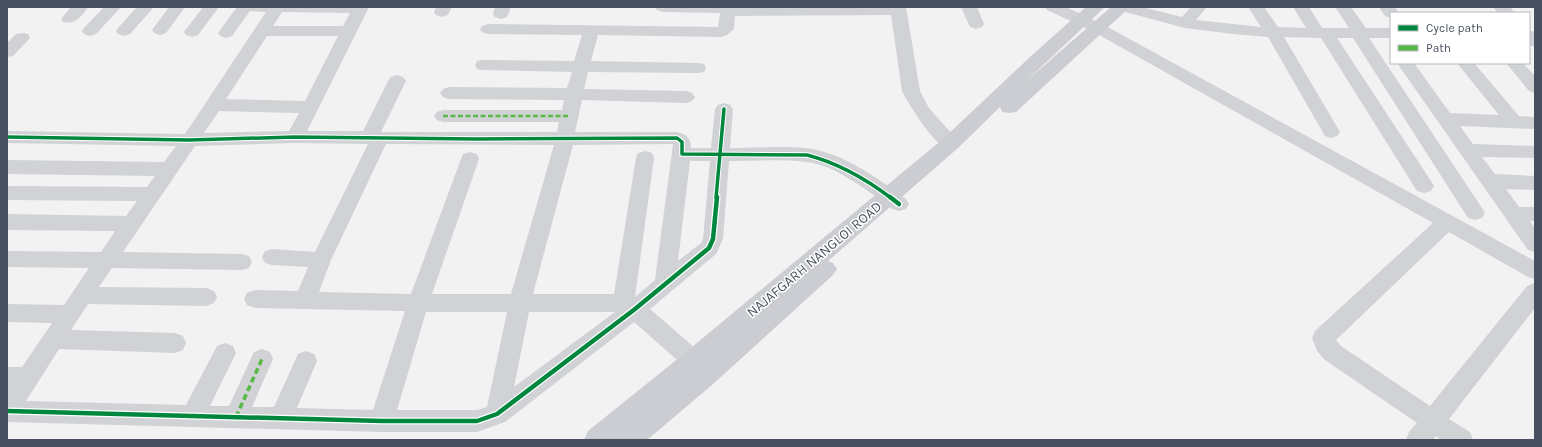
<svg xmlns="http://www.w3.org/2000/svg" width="1542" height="447" viewBox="0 0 1542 447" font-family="Karla,sans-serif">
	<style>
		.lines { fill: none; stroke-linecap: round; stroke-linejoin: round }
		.minor { fill: #d0d2d5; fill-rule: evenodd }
		.major { fill: #cbcdd2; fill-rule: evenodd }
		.quiet-far1 { stroke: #58b947; stroke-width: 2.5; stroke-dasharray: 5 2.5; stroke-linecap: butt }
		.quiet { stroke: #58b947; stroke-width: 3.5; stroke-dasharray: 6 3.5; stroke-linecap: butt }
		.cycleway-far1-casing { stroke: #fff; stroke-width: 5.5 }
		.cycleway-casing { stroke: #fff; stroke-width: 7 }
		.cycleway-far1 { stroke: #00873e; stroke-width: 3.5 }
		.cycleway { stroke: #00873e; stroke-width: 4.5 }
		.labels { text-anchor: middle; stroke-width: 3; stroke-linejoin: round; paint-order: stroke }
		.street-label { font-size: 14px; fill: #48505f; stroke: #fff }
	</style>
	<rect width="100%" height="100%" fill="#f2f2f2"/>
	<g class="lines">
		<g class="minor">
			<path d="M71 7H88C82 16 75 25 63 22L61 19Z"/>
			<polygon points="104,7 121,7 96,34 90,36 84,34 82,31 84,28"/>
			<polygon points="137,7 154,7 130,34 124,36 118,34 116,31 118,28"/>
			<polygon points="169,7 185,7 166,33 160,35 154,33 152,30"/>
			<polygon points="203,7 219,7 198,35 192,37 186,35 184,32"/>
			<path d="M237 7H369L307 131H363L388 81 391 77 397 75 403 77 406 81 381 132H557L559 122H443L437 120 434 116 437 112 443 110H562L564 100 449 99 443 97 440 93 443 89 449 87 567 88 572 72 483 70 477 69 475 65 477 61 483 60 574 61 582 35 488 34 482 32 480 29 482 26 488 24 718 27 720 13 663 12 657 10 655 7H906L920 91 929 108 960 143 957 147C953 149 950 150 945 148 932 141 909 105 902 91L891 15 735 16 734 29 727 35 721 37 598 35 591 61 698 63 704 64 706 68 704 72 698 73 588 72 584 89 686 91 692 93 695 97 692 101 686 103 582 100 575 132H677C686 134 691 138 691 148H711L715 109 718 105 724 103 730 105 733 109 730 148C755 148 781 146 806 148 841 152 878 178 906 199L909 204 906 209 899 211 892 209C870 192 834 164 806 162 781 159 754 161 729 161L723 239 716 254 650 309 702 354 705 361 702 368 694 371 686 368 634 322 505 422 477 432H382L7 422 8 387H7V367H22L52 323 7 322V304L64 305 89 268 7 267V251L101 252 115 231 7 230V214L126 216 137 201 7 200V186L147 187 155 176 7 174V160L164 162 176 146 7 143V131L185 134 266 12 250 11 232 36 226 38 220 36 218 33ZM282 12 350 13 343 26H273ZM267 36H338L305 101 226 99ZM219 111 299 113 289 131 204 133ZM295 143 368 144 315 252 272 249 265 251 262 257 265 263 272 265 308 267 298 291 255 290 247 293 244 299 247 305 255 308 405 311 373 410 297 408 317 361 314 354 306 351 298 354 274 407H252L273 359 270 352 262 349 254 352 229 406H210L236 353 233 346 225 343 217 346 186 405 26 401 59 349 175 353 183 350 186 343 183 336 175 333 71 330 88 304 206 306 214 303 217 297 214 291 206 288 99 287 112 268 242 270 249 268 252 262 249 256 242 254 123 252 195 146ZM386 144 554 145 511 294H432L479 159 477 154 470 152 463 154 461 159 411 294 319 292 331 260ZM673 144 655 280 635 297 654 158 652 153 645 151 638 153 636 158 614 294H533L573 145ZM690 161H710L703 239 701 243 678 261ZM426 312H507L487 407 477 410H397ZM529 312H615L514 387Z"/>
			<polygon points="436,7 452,7 448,15 442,17 436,15 434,12"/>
			<polygon points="495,7 511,7 507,17 501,19 495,17 493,14"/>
			<polygon points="961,7 977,7 984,24 982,27 976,29 970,27"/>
			<polygon points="1045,7 1066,7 1104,25 1535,261 1535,279 1528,277 1449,232 1336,340 1341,346 1430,406 1527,286 1535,283 1535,308 1449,419 1470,432 1473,440 1441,440 1436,436 1433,440 1406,440 1409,432 1417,423 1325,360 1317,351 1312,338 1315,331 1433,223 1092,31 1047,10"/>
			<polygon points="1116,7 1142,7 1182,17 1191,7 1207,7 1196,20 1261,27 1248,7 1264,7 1278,27 1306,28 1293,7 1309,7 1322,28 1349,28 1335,7 1351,7 1366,28 1391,28 1391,38 1369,38 1482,208 1485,213 1482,218 1475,220 1468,218 1353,38 1337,38 1431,181 1434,186 1431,191 1424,193 1417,191 1321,38 1284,37 1340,132 1337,136 1331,138 1325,136 1268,37 1233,34 1185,28 1118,10"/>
			<polygon points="1379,7 1395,7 1399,13 1391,13 1391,18 1385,16"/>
			<polygon points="1493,7 1510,7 1515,13 1498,13"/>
			<polygon points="1529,30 1535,32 1535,47 1529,45"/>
			<polygon points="22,33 28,34 30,38 13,56 7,57 7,43 16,34"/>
			<polygon points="1397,63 1414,63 1450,113 1499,115 1457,63 1474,63 1519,116 1535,117 1535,129 1460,126 1473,144 1535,146 1535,158 1482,157 1495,174 1535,176 1535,190 1506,189 1519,207 1535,207 1535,221 1530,221 1535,229 1535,252 1528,250"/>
			<polygon points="1506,63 1523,63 1535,76 1535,93 1529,91"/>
		</g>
		<polygon class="major" points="1086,7 1105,7 1024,83 1111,7 1130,7 1016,112 1009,113 1002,112 1000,107 958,148 828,261 833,263 837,269 833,275 712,385 647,440 584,440 588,431 680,357 944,138 1030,57"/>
		<polyline class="quiet-far1" points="443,116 569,116"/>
		<polyline class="quiet" points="236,417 262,359"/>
		<defs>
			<g id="cycleway-far1">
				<path d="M7 137 189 140 295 137 477 139 677 138 682 142V154L807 155C838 163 866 179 891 198"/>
				<polyline points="716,198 724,109"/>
			</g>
			<g id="cycleway">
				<polyline points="890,197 899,204"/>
				<polyline points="7,411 382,421 477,421 497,414 635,309 709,248 713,239 717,197"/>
			</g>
		</defs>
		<use href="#cycleway-far1" class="cycleway-far1-casing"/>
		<use href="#cycleway" class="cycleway-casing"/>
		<use href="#cycleway-far1" class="cycleway-far1"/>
		<use href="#cycleway" class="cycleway"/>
	</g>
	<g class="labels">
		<g class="street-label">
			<text transform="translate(814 259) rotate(-40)" y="5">NAJAFGARH NANGLOI ROAD</text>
		</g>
	</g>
	<rect width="1542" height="447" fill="none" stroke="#48505f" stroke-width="16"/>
	<rect x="1390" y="12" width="140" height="52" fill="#ffffff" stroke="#b6b9bf"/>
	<rect x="1398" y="25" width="20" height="6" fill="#00873e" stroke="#b6b9bf"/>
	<text x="1426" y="32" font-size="12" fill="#48505f">Cycle path</text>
	<rect x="1398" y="45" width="20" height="6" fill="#58b947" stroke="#b6b9bf"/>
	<text x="1426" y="52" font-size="12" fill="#48505f">Path</text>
</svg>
